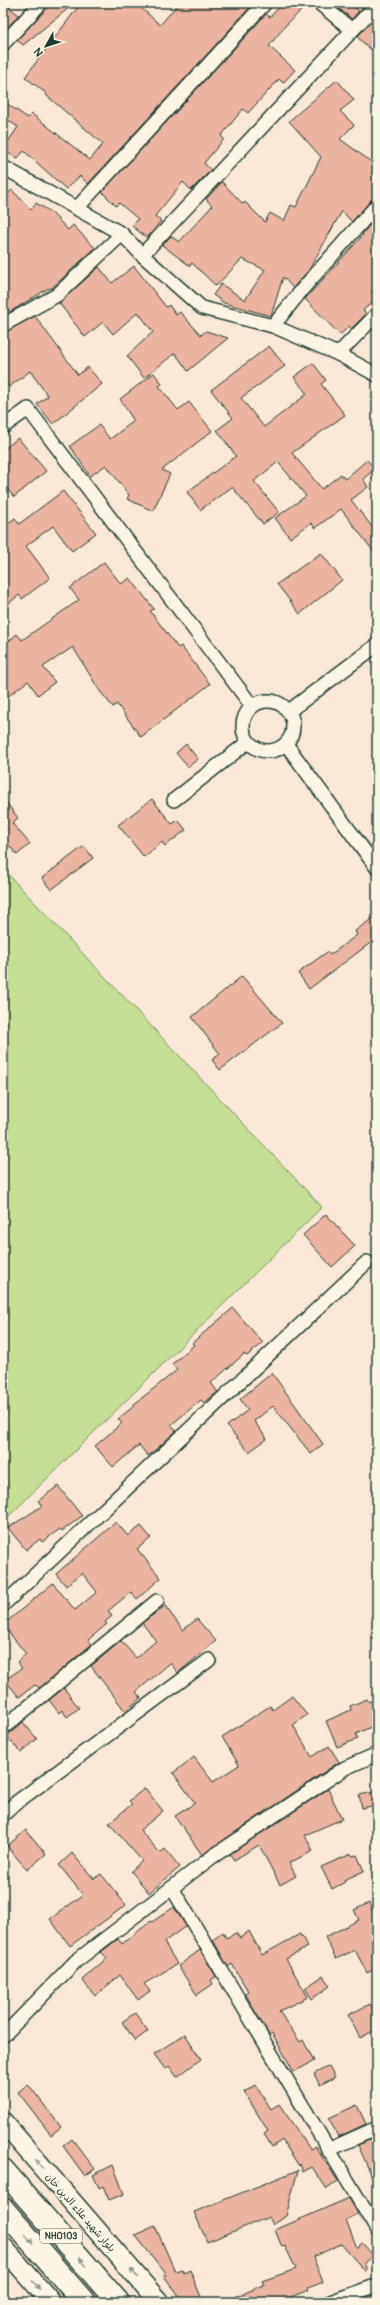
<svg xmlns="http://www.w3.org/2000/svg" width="380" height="2305" viewBox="0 0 380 2305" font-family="Pangolin,'Playpen Sans Arabic',sans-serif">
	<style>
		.green { fill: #c6df95; stroke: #728e64 }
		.building { fill: #ebb3a1; stroke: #1f3d34 }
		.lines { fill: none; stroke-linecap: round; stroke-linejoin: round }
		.street-casing { stroke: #1f3d34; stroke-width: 16 }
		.secondary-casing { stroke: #1f3d34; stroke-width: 22 }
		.highway-casing { stroke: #1f3d34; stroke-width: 25 }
		.street { stroke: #fcf5e5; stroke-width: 13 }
		.secondary { stroke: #fcf5e5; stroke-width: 19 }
		.highway { stroke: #fcf5e5; stroke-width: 22 }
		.oneway { fill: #8e998c }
		.labels { text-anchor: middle; stroke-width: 4; stroke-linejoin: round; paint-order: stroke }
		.shield { fill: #fcf5e5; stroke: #617469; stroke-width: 1 }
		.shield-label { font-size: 9px; font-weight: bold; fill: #1f3d34 }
		.street-label { font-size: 10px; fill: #1f3d34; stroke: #fcf5e5 }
	</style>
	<rect width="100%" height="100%" fill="#f9e8d7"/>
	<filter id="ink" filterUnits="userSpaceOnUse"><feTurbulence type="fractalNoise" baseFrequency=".025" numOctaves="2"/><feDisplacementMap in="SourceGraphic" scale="8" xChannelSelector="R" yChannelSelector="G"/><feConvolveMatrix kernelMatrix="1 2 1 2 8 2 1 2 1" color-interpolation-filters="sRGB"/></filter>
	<g filter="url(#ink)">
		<polygon class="green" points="3,869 322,1207 3,1522"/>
		<g class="building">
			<polygon points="3,3 19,15 5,30 3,28"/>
			<polygon points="49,3 75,3 23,45 17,40 47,8"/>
			<polygon points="81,3 136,3 160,25 179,3 254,3 88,184 80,176 66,189 24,151 17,159 3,149 18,127 3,117 3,101 28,118 32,114 90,160 103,144 46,95 47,94 25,77"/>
			<polygon points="283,3 309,3 285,26 269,46 295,70 283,83 279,79 248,113 243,109 221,136 224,139 204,163 211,170 191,190 183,182 155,216 161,221 147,238 132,226 138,219 119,203 116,206 102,192 266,14 270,17"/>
			<polygon points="332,3 350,3 359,11 352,19"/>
			<polygon points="371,22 377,28 377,55 357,37"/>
			<polygon points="337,80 354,100 340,111 354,125 340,139 377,166 377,197 371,200 352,222 342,211 309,270 293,288 283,277 271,316 224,303 213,295 221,284 245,300 265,270 242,259 216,286 192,263 190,266 162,245 171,236 179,242 212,206 206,199 222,182 243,204 245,202 265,222 270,213 284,221 291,205 296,207 321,157 289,121"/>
			<polygon points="12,190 31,210 36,203 51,212 68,230 73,225 95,248 52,288 47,289 10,312 3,304 3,198"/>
			<polygon points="377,217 377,286 371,291 377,299 363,310 366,314 351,329 349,326 340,335 305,299 363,235 362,234"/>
			<polygon points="134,266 166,307 169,305 176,315 180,312 201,335 206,331 228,338 188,371 175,353 144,378 127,356 153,332 138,312 113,334 103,322 85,337 59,303 99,267 112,283"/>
			<polygon points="35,316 78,375 88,367 102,384 53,424 37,404 48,396 30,371 9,387 3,380 3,333"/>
			<polygon points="269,346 285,366 241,398 264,427 307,394 294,377 313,363 326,380 321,384 345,415 292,453 322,489 341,474 345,479 367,460 375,469 363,479 368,487 351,500 377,533 377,556 341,509 315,528 311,523 290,538 275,518 306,496 278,462 254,481 279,512 263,524 232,487 200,510 187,492 236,456 217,430 233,418 211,390"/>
			<polygon points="154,373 162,384 159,386 178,410 189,402 212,431 162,470 170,474 153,511 127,499 129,495 106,465 90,476 70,446 99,425 110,439 134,421 120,399"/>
			<polygon points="18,438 46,471 14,497 3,484 3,450"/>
			<polygon points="63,491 96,533 72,551 53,526 26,546 50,578 22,599 19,595 3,608 3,527 15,518 19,524"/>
			<polygon points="321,553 342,580 300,614 277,584"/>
			<polygon points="104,562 121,584 130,578 154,609 150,611 178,648 181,646 210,684 141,737 117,704 113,707 99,690 73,647 43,667 55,682 38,695 28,681 3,700 3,646 17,634 22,640 79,600 70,588"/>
			<polygon points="186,744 198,759 188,767 176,753"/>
			<polygon points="3,798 18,818 12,823 30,844 17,855 3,838"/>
			<polygon points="152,799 172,824 178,820 186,830 165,846 162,842 144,857 118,825"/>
			<polygon points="84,846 93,858 51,890 42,878"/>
			<polygon points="377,915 377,938 309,989 298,973 327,952 330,955 357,935 355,931"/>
			<polygon points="242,976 282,1023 220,1070 212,1060 220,1054 192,1017"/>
			<polygon points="326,1214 355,1246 332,1267 303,1235"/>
			<polygon points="233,1308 263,1343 247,1356 244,1354 211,1383 218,1392 204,1403 201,1400 171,1425 176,1431 161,1445 148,1456 139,1445 113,1467 95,1446 122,1423 118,1419 134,1406 133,1405 177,1370 172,1364 194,1345 192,1343"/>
			<polygon points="272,1373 323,1444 311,1454 273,1406 254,1421 267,1439 249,1452 227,1426 248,1410 240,1399"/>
			<polygon points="58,1486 82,1516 62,1531 60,1529 42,1542 40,1539 26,1550 8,1528 42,1506 38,1501"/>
			<polygon points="116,1522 128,1536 141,1526 151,1538 137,1549 161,1578 137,1599 131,1592 108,1611 112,1616 105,1622 107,1624 88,1640 92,1644 40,1688 35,1685 19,1697 5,1680 22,1668 17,1662 26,1654 3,1625 53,1583 75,1610 97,1592 82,1573 66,1586 56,1574"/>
			<polygon points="165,1606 183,1630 197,1619 216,1641 178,1673 170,1663 136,1692 141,1698 125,1711 91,1666 121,1641 136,1658 156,1641 142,1623"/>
			<polygon points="64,1688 79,1708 67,1717 62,1710 59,1713 49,1700"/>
			<polygon points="292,1696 307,1715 293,1725 312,1757 329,1746 339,1762 202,1855 175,1816 195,1803 173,1773 194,1757 213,1782 239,1765 222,1737 270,1706 273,1710"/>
			<polygon points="377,1698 377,1724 356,1734 358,1739 337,1747 326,1721 351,1710 350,1706 367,1699 369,1702"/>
			<polygon points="23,1722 37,1739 21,1753 7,1736"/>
			<polygon points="145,1788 163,1811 140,1830 160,1853 165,1849 180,1867 149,1893 131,1871 142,1861 109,1823 132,1804 129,1801"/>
			<polygon points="328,1789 342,1819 305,1835 313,1851 289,1863 296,1876 280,1885 259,1845 234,1860 230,1854"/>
			<polygon points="374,1792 377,1805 362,1808 359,1795"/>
			<polygon points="26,1830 46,1854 27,1870 7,1846"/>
			<polygon points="72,1853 94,1879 101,1874 126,1905 70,1946 50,1919 83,1895 59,1865"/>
			<polygon points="351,1854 353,1856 357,1855 364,1871 344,1880 345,1882 332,1889 321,1867"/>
			<polygon points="369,1903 377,1920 377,1968 367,1973 355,1950 336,1959 325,1937 359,1920 354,1910"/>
			<polygon points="174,1907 186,1926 164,1942 177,1964 144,1984 150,1991 138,2000 120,1975 95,1996 82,1980 107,1958 101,1952 118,1939 122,1944 151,1921 152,1922"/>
			<polygon points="249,1931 262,1955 300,1934 308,1947 286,1959 308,1997 279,2011 300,2042 303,2040 314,2061 294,2072 272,2033 269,2035 253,2008 245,1993 248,1991 232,1964 228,1967 213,1940 223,1932 226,1938 236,1933 240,1938"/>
			<polygon points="200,1950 216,1976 211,1980 213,1984 197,1995 178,1966"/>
			<polygon points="323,1976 330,1986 312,1999 305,1988"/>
			<polygon points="370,2004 377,2018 377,2029 360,2038 348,2015"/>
			<polygon points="135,2013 148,2031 135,2041 122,2022"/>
			<polygon points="185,2034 201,2059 177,2077 169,2066 165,2069 154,2054"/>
			<polygon points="329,2066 335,2077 320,2085 314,2074"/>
			<polygon points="28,2084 61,2127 51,2135 18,2092"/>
			<polygon points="256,2085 271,2109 279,2104 310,2149 315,2146 338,2181 327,2189 312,2167 303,2172 300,2164 299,2166 282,2140 272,2147 264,2134 268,2131 244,2092"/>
			<polygon points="357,2105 366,2124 338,2137 329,2118"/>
			<polygon points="377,2137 377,2188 358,2145"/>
			<polygon points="72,2139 95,2169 85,2176 63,2146"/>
			<polygon points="113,2165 124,2194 109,2200 103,2186 99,2188 93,2175"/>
			<polygon points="298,2170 286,2216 273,2225 269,2217 207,2242 194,2212"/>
			<polygon points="349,2198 358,2214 346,2220 357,2248 362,2243 373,2255 364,2263 367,2270 365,2271 341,2244 313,2257 323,2282 308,2288 309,2290 277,2302 223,2302 264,2285 262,2281 296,2269 285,2246 282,2247 275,2230"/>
			<polygon points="155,2226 175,2271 182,2269 184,2273 190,2270 203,2302 183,2302 164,2276 167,2275 135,2235"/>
		</g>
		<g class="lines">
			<defs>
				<g id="street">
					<polyline points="319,3 352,30"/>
					<polyline points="3,44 41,3"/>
					<polyline points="3,167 122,234 142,255 202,308 273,326 338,354 377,375"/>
					<polyline points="77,208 265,3"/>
					<polyline points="142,255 377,4"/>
					<polyline points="3,325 57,295 122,234"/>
					<polyline points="273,326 305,286 377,205"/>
					<polyline points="338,354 377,314"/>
					<polyline points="3,427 28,409 252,706"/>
					<circle cx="268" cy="726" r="25"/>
					<polyline points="289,711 377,645"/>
					<polyline points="286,744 377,868"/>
					<polyline points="174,800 248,742"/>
					<polyline points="3,1605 367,1262"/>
					<polyline points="3,1728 157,1601"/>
					<polyline points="3,1815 17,1802 209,1660"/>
					<polyline points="172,1888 377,2230"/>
					<polyline points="3,2036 76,1961 212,1857 345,1768 377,1754"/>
					<polyline points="328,2150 377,2128"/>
					<polyline points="330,2302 372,2287"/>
				</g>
				<g id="secondary">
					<polyline points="3,2122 159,2302"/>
					<polyline points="3,2247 51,2302"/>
				</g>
				<g id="highway">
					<polyline points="3,2170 118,2302"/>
					<polyline points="3,2209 84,2302"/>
				</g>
			</defs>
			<use href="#street" class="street-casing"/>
			<use href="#secondary" class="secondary-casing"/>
			<use href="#highway" class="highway-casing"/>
			<use href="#street" class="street"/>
			<use href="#secondary" class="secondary"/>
			<use href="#highway" class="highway"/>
		</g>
		<defs><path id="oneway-solid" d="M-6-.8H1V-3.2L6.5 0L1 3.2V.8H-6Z"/></defs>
		<g class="oneway">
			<use href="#oneway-solid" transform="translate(39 2164) rotate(-131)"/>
			<use href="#oneway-solid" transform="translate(29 2239) rotate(49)"/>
			<use href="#oneway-solid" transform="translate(83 2262) rotate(-131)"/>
			<use href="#oneway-solid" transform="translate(134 2273) rotate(-131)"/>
			<use href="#oneway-solid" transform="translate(36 2285) rotate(49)"/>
		</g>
	</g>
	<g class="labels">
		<rect class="shield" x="40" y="2229" width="42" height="14" rx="3"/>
		<g class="shield-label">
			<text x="61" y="2239">NH0103</text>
		</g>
		<g class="street-label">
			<text transform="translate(81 2212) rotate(49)" y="4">بلوار شهید علاء الدین خان</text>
		</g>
	</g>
	<rect width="380" height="2305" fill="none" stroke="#fcf5e5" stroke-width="16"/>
	<rect x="8" y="8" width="364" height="2289" fill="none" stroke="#1f3d34" stroke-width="1.5" filter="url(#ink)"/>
	<g transform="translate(46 46) rotate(231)" stroke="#fcf5e5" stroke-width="3" paint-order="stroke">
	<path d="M0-3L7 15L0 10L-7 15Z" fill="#1f3d34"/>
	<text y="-6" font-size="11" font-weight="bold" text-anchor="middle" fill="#1f3d34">N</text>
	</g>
</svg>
